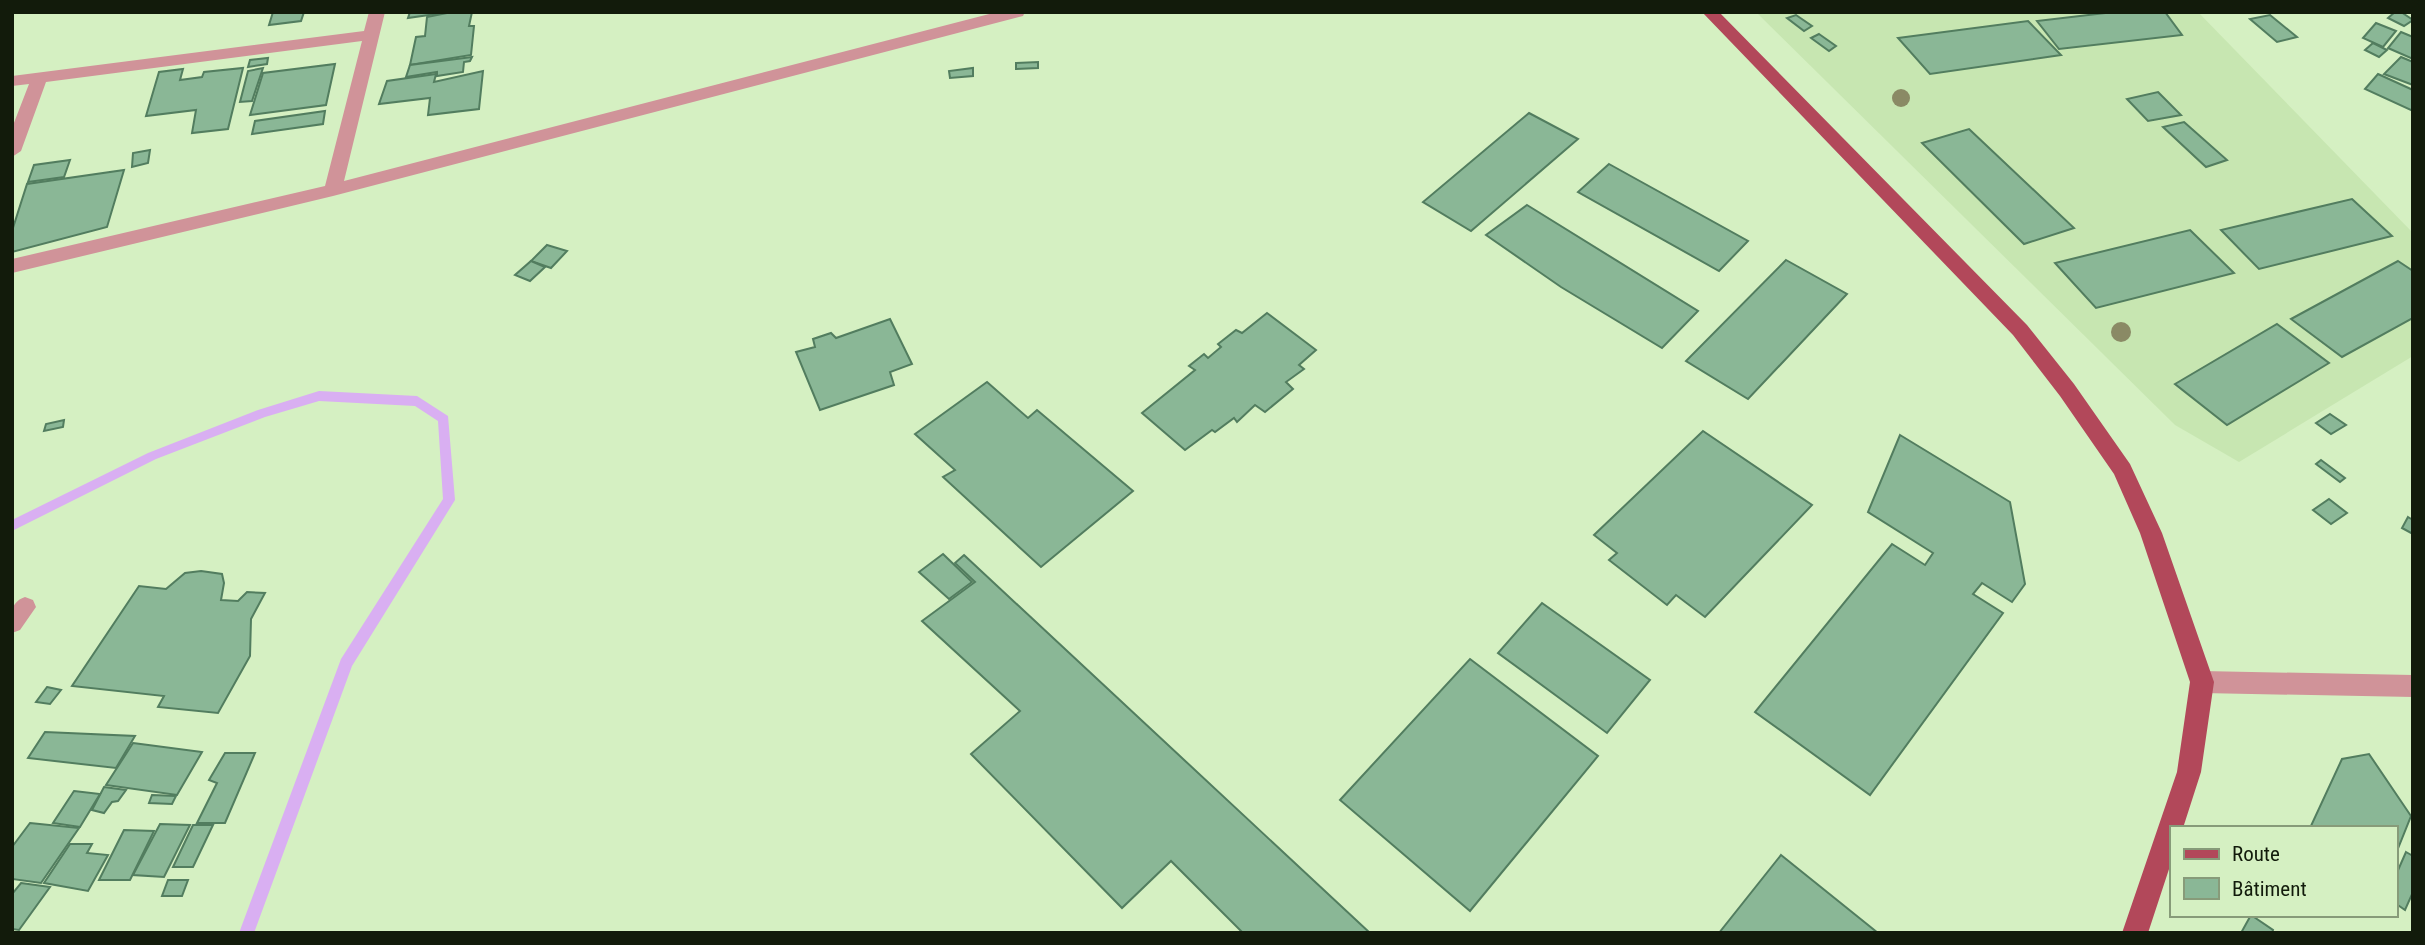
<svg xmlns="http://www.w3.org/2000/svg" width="2425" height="945" viewBox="0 0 2425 945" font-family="'Roboto Condensed',sans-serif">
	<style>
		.built { fill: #c7e6b1 }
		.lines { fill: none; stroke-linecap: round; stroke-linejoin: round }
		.stream { fill: #d9aff2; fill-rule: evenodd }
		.building { fill: #8ab796; stroke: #527d5f; stroke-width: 2 }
		.minor { fill: #d09399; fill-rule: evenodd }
		.major { fill: #b2485a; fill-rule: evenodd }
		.tree { fill: #8a8a65 }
	</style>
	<rect width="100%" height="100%" fill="#d5f0c2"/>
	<polygon class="built" points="1756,12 2198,12 2413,233 2413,356 2239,462 2175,425"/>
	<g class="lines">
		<polygon class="stream" points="319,391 417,396 448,416 455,500 352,666 254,933 239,933 341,659 443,499 438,421 415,406 319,401 265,417 156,459 12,531 12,520 148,453 258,410"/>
	</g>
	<g class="building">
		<polygon points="273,12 304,12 301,21 269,25"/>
		<polygon points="410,12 450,12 408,18"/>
		<polygon points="452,12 472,12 469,26 474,26 471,55 410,65 416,37 425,36 427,17"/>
		<polygon points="2114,12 2165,12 2182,35 2059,49 2037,21"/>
		<polygon points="2395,12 2401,12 2413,20 2404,26 2388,18"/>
		<polygon points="1796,15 1812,26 1804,31 1787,18"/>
		<polygon points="2270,15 2297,37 2277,42 2250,19"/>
		<polygon points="2028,21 2061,55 1930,74 1898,38"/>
		<polygon points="2376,23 2396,31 2383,47 2363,38"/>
		<polygon points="2401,32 2413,37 2413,59 2388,48"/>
		<polygon points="1819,34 1836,46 1829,51 1811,38"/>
		<polygon points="2373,43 2387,50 2379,57 2365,50"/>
		<polygon points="472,57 470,61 464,62 463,72 437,76 437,72 406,77 410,65"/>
		<polygon points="2401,57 2413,62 2413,85 2384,74"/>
		<polygon points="268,58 267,64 248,67 250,60"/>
		<polygon points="1038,62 1038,68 1016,69 1016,63"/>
		<polygon points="335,64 326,105 250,115 263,73"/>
		<polygon points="243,68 228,129 192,133 196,110 146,116 159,72 183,69 180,80 202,77 204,72"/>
		<polygon points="263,68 252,101 240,102 248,71"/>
		<polygon points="973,68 973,76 950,78 949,71"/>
		<polygon points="483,71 479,109 428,115 430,98 379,104 387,81 436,74 434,82"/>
		<polygon points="2378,74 2413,90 2413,111 2365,89"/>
		<polygon points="2158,92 2181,115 2148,121 2127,99"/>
		<polygon points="325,111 323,124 252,134 255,121"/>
		<polygon points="1529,113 1578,139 1471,231 1423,202"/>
		<polygon points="2184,122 2227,160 2206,167 2163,127"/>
		<polygon points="1969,129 2074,228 2024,244 1922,143"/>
		<polygon points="150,150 148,163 132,167 133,153"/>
		<polygon points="70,160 64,177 28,182 34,165"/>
		<polygon points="1609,164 1748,241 1719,271 1578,192"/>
		<polygon points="124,170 107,227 12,252 12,231 27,184"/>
		<polygon points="2352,199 2392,236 2259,269 2221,230"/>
		<polygon points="1527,205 1698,311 1662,348 1561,287 1486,235"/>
		<polygon points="2190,230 2234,273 2096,308 2055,263"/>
		<polygon points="547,245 567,251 551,268 531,261"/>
		<polygon points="1786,260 1847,294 1748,399 1686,361"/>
		<polygon points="531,261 545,267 530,281 515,275"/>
		<polygon points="2398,261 2413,271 2413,318 2342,357 2291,319"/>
		<polygon points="1267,313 1316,350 1299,365 1304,369 1286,382 1293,389 1265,412 1255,405 1237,422 1234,418 1215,432 1212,430 1185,450 1142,413 1195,370 1189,366 1204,354 1208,358 1221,347 1218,344 1236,330 1242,333"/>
		<polygon points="890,319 912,364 890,372 894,385 820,410 796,352 815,347 813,339 831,333 836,338"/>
		<polygon points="2277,324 2329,363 2227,425 2175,384"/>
		<polygon points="987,382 1028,418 1037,410 1133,491 1041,567 943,477 955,470 915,434"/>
		<polygon points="2330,414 2346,425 2331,434 2316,423"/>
		<polygon points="64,420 63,427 44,431 46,424"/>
		<polygon points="1703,431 1812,505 1705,617 1676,595 1667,605 1609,560 1617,553 1594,535"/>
		<polygon points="1900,435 2010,502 2025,584 2012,602 1982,583 1973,594 2003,613 1870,795 1755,712 1892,544 1925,565 1933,553 1868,512"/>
		<polygon points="2321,460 2345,478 2340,482 2316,464"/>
		<polygon points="2329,499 2347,513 2331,524 2313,510"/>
		<polygon points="2408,517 2413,520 2413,534 2402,528"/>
		<polygon points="943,554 972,582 949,599 919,572"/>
		<polygon points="964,555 1370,933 1243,933 1171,861 1122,908 971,754 1020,711 922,621 975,582 955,563"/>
		<polygon points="201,571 222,574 224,583 221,600 238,601 247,592 265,593 251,619 250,656 218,713 158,707 164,696 72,686 139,586 166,589 185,573"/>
		<polygon points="1542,603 1650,680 1607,733 1498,653"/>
		<polygon points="1470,659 1598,756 1470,911 1340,800"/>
		<polygon points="47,687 61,690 50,704 36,702"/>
		<polygon points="45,732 135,736 116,768 28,758"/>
		<polygon points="133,743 202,752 177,795 106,785"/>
		<polygon points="225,753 255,753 225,823 197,823 217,783 209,780"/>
		<polygon points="2369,754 2411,816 2395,856 2395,828 2310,828 2342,759"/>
		<polygon points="104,787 126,790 118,801 112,802 104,813 92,810"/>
		<polygon points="74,791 100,794 80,827 53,823"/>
		<polygon points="152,795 176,796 172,804 149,803"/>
		<polygon points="30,823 79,828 41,883 12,879 12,847"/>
		<polygon points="160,824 190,825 164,877 133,875"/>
		<polygon points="193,825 213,825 193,867 173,867"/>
		<polygon points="124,830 154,831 130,880 99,880"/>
		<polygon points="70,844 92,844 87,853 108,855 88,891 44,883"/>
		<polygon points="2406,852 2413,856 2413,892 2405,910 2395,903 2395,877"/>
		<polygon points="1781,855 1878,933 1719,933"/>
		<polygon points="168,880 188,880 182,896 162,896"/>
		<polygon points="21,883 50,887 19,930 12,929 12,894"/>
		<polygon points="2251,915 2273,930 2272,933 2241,933"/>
	</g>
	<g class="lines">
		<g class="minor">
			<polygon points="369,12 385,12 344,181 997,12 1025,12 1023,16 333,196 12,273 12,259 325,186 362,41 46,82 21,151 12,157 12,128 29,84 12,86 12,76 364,31"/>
			<path d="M25 597 33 600 36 607 20 630 12 633C12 617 8 603 25 597Z"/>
			<polygon points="2202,671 2413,675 2413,697 2202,693 2194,689 2190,682 2194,675"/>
		</g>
		<polygon class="major" points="1702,12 1719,12 2027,325 2074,384 2130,464 2162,533 2214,682 2201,772 2183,828 2171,828 2171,863 2148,933 2122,933 2177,772 2190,682 2140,533 2114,474 2060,396 2013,335"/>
	</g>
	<g class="tree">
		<circle cx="1901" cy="98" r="9"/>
		<circle cx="2121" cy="332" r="10"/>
	</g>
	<rect width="2425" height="945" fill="none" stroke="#121b0b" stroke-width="28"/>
	<rect x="2170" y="826" width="228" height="91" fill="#d5f0c2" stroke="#879b79" stroke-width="2"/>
	<rect x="2184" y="849" width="35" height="10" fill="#b2485a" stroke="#879b79" stroke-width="2"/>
	<text x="2232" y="861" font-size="21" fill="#121b0b">Route</text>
	<rect x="2184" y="878" width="35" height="21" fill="#8ab796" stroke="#879b79" stroke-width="2"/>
	<text x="2232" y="896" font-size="21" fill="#121b0b">Bâtiment</text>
</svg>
